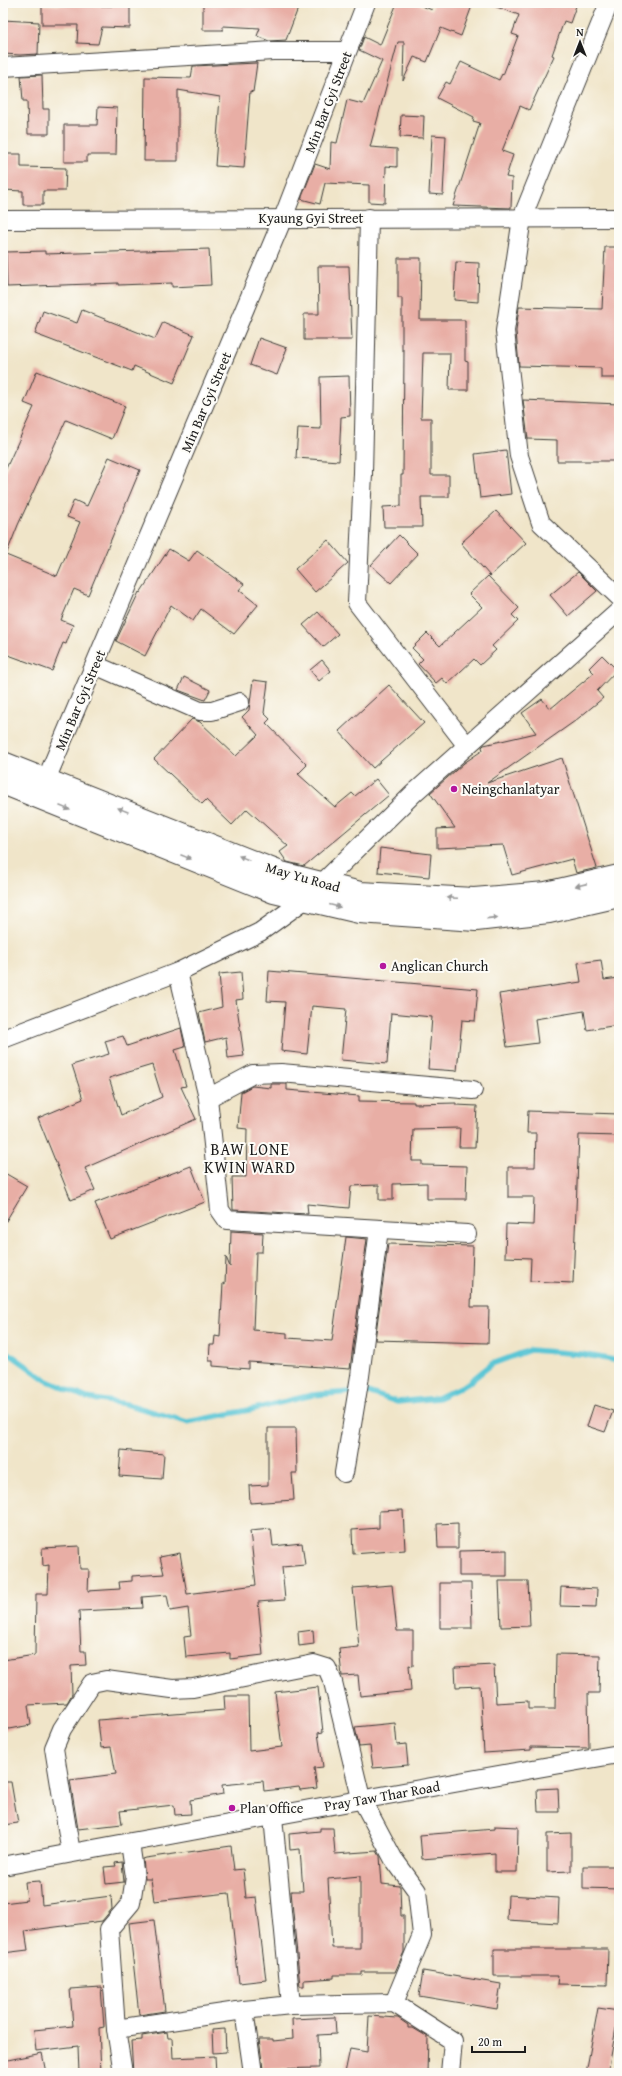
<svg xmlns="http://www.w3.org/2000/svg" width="622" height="2076" viewBox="0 0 622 2076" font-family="'Gentium Book Plus',serif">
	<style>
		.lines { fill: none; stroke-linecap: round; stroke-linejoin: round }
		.stream { stroke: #5bc6d5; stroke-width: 5.5 }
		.building { fill: #e8aea5; fill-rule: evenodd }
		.minor-casing { stroke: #3c3a36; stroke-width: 20 }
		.major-casing { stroke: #3c3a36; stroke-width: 24 }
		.minor { stroke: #fff; stroke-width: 18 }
		.major { stroke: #fff; stroke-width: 22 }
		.oneway { fill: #999 }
		.poi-dot { fill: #b5179e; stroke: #fdfcf7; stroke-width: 1.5 }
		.labels { text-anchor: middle; stroke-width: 4; stroke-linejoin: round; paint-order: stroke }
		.street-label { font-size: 14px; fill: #1c1c1c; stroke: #fdfcf7 }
		.poi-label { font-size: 14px; fill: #1c1c1c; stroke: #fdfcf7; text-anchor: start }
		.quarter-label { font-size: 16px; letter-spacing: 1px; fill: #1c1c1c; stroke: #fdfcf7 }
	</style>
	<rect width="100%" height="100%" fill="#fdfcf7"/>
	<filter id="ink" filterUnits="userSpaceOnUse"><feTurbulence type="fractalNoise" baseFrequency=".025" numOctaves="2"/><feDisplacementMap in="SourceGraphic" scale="8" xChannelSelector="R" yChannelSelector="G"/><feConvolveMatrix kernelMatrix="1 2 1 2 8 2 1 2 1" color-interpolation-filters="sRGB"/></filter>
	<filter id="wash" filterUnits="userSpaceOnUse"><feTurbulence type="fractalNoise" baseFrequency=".012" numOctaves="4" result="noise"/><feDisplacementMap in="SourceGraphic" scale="16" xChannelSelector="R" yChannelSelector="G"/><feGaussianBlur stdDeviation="0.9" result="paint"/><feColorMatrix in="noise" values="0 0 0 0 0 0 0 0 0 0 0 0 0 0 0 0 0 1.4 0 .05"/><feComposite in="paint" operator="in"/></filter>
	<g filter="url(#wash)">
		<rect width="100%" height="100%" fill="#f0e5c9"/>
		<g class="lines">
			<polyline class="stream" points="3,1349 46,1380 87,1398 126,1404 187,1422 254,1409 312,1395 365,1391 397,1402 438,1398 467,1384 492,1364 530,1350 581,1354 619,1361"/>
		</g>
		<g id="blocks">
			<g class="building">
				<polygon points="112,3 130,3 130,28 102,27 98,44 77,43 78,25 42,25 42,5 112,6"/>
				<polygon points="203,3 300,3 286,40 269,41 257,36 260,28 223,26 223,30 203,30"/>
				<polygon points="397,3 415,3 432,10 434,3 473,3 461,36 441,28 427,62 414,57 403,81 404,42 398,42 370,147 397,149 397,167 386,166 385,203 369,202 369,185 325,183 320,204 301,199 315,164 330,169 331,142 337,143 347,100 363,104 382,61 359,50 364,37 380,45"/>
				<polygon points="492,3 577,3 570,23 564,21 552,55 554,56 529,110 520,106 502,151 513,155 506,177 512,178 511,208 453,206 480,123 473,121 474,117 437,98 446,82 450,84 461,62 499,80 502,74 503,75 518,36 512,34 519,15 491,5"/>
				<polygon points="3,20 39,22 38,54 20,55 3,54"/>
				<polygon points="257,63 253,92 250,91 244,168 215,166 220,97 178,90 178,161 144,161 145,77 191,78 193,66"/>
				<polygon points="42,75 43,109 49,109 49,134 28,134 27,101 23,101 21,76"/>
				<polygon points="98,107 117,108 116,155 87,155 87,162 64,162 64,125 97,125"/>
				<polygon points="401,115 424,116 423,138 400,137"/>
				<polygon points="432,135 446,136 443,195 429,194"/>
				<polygon points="3,154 21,154 21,167 66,168 65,191 43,191 43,205 23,205 23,191 3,190"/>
				<polygon points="605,247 619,247 619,378 601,378 601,368 519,366 516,331 519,307 602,309"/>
				<polygon points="209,249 211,285 172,287 172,283 118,285 118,283 7,287 6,252 45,251 45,254"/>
				<polygon points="398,258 421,258 420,320 465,320 465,361 468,362 468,390 449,390 450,353 423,353 421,418 431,418 431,475 449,475 449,497 421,497 422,527 384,527 383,507 401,506 401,475 403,475 404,350 402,350 402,298 398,298"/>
				<polygon points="456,262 479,263 478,302 454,300"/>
				<polygon points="318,266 349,266 352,340 304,340 304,314 319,314"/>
				<polygon points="82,310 155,339 163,322 194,335 174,383 134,366 132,371 35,334 43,311 77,323"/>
				<polygon points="259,338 287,348 277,375 250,365"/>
				<polygon points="37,371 125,406 112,439 66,420 18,525 6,555 57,576 80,522 67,517 74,500 87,506 109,457 140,470 88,595 74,589 61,620 73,625 66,644 63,643 52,671 3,653 3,475 34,407 24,403"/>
				<polygon points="349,376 350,416 341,417 339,461 296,458 298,428 321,429 320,377"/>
				<polygon points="523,400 619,404 619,461 557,461 557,440 528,439"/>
				<polygon points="506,450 511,494 480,498 475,454"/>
				<polygon points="496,511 526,543 490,576 461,543"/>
				<polygon points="399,535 418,554 391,583 371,565"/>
				<polygon points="328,540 348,563 315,592 295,569"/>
				<polygon points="169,549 189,561 197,550 244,584 239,590 258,605 234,634 201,609 193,621 171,605 145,656 116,641 139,592 140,593"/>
				<polygon points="578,572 597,591 568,616 550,595"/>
				<polygon points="488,576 519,608 512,615 518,621 492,646 496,650 480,665 474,659 447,684 442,678 436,683 418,664 423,659 412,648 427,633 440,646 482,607 469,594"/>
				<polygon points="318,612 338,634 323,647 303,625"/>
				<polygon points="602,655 617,670 597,691 603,698 575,721 487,783 562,758 597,868 576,873 572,859 512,875 503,845 437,848 437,829 455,828 430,793 464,763 483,750 482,747 484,745 536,733 522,713 542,699 550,709 594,673 589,668"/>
				<polygon points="322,660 331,671 319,681 310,670"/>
				<polygon points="184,677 210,690 205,700 178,690"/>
				<polygon points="253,680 268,682 264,713 270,719 266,723 307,765 298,774 335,807 352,793 355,796 376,779 389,795 304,866 287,862 280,852 288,846 247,809 232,825 206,800 202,804 154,759 192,719 200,722 236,756 258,735 242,717 249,710"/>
				<polygon points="389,685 424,723 373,768 339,731"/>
				<polygon points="380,848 431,854 429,877 378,872"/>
				<polygon points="601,960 604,980 619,978 619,1008 615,1008 618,1025 587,1030 584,1011 535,1019 538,1043 507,1047 499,994 581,982 578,963"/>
				<polygon points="269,971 478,989 475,1021 462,1020 457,1071 428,1069 432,1017 391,1013 387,1064 341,1060 346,1009 312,1006 307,1054 281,1051 285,1002 267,1001"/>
				<polygon points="241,972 243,999 236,1000 244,1056 228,1058 226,1037 205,1042 199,1013 222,1007 219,974"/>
				<path d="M181 1028 185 1047 175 1050 186 1086 181 1087 196 1119 85 1168 95 1190 71 1200 38 1118 83 1099 72 1065 109 1054 105 1041 123 1036 127 1046ZM152 1065 162 1097 121 1115 109 1078Z"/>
				<polygon points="271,1084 287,1084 287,1090 359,1096 359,1101 414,1102 414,1104 456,1103 456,1105 477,1106 475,1147 459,1147 460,1128 413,1129 412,1161 422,1161 422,1165 467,1166 466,1199 427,1199 427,1183 393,1184 393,1200 379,1200 379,1185 351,1186 349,1208 307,1204 308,1214 233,1210 232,1177 246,1177 247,1129 238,1128 241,1092 252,1086 271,1088"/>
				<polygon points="528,1111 619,1114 619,1136 579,1135 573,1283 530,1281 531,1258 505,1257 506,1224 533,1225 534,1197 508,1197 508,1167 535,1167 536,1133 527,1133"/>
				<polygon points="191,1166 205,1202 110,1239 95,1203"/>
				<polygon points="3,1172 27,1186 3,1226"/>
				<polygon points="231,1231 263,1233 262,1252 256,1252 253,1330 287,1333 287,1338 332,1341 346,1237 367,1239 350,1369 249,1362 249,1369 213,1366 213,1361 209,1361 210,1345 214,1345 215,1336 220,1337 223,1283 225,1284 226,1257 230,1267"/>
				<polygon points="388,1244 473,1246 471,1307 489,1307 488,1343 375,1340"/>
				<polygon points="594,1405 613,1411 605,1432 587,1426"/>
				<polygon points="268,1428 296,1428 297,1473 292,1473 294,1500 250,1503 249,1486 268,1485"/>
				<polygon points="121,1450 164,1454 162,1479 119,1476"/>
				<polygon points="403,1510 405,1550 353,1554 352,1530 379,1528 379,1511"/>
				<polygon points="458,1523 458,1548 438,1548 437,1524"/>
				<polygon points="271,1529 273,1546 302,1543 305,1565 282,1567 285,1600 258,1602 263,1655 230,1659 230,1653 186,1657 184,1637 191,1636 188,1608 170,1611 167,1595 142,1597 143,1608 79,1611 81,1651 85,1651 86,1665 71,1666 72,1694 67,1703 28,1705 31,1725 3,1730 3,1660 35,1655 36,1594 48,1594 49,1565 43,1566 42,1548 79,1546 80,1569 89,1569 88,1591 120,1589 119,1582 132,1581 132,1576 164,1574 160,1557 180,1553 187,1594 256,1585 250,1531"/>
				<polygon points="507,1550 507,1576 459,1576 459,1551"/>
				<polygon points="499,1581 528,1581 530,1626 501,1627"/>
				<polygon points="440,1583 471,1583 472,1628 440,1628"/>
				<polygon points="392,1585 397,1631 413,1631 413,1666 409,1665 411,1691 360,1696 358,1675 342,1676 339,1649 359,1647 353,1588"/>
				<polygon points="561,1587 597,1589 596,1607 560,1606"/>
				<polygon points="313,1630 314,1644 299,1646 298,1632"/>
				<polygon points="556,1654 600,1655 599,1693 588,1693 589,1748 531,1747 531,1750 484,1753 480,1686 456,1687 455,1667 494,1665 496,1703 528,1701 528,1709 555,1709"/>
				<polygon points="318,1687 323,1732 318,1733 323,1767 314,1768 317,1788 300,1790 299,1787 264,1791 263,1781 222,1785 223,1794 190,1800 191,1814 175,1815 174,1805 120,1811 122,1824 78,1829 70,1780 116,1774 111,1747 101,1748 98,1720 225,1710 224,1696 248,1696 249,1751 282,1747 275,1692"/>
				<polygon points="395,1723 397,1745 406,1744 408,1765 373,1768 370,1746 359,1747 355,1727"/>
				<polygon points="3,1782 11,1782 18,1823 3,1825"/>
				<polygon points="558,1788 559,1812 538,1812 537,1789"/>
				<polygon points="495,1826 518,1827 517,1872 495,1872 495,1853 422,1859 420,1835 495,1829"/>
				<path d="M320 1828H333L335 1854 377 1851 380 1856 382 1884 400 1886 401 1916H404V1952L395 1972H362V1975H334V1978L304 1980V1986H300L291 1891H303L300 1849 290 1850 289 1834 320 1831ZM360 1876V1948H332L328 1879Z"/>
				<polygon points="571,1833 571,1871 547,1872 547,1834"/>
				<polygon points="231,1846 234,1870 243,1869 246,1898 256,1897 266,1980 239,1983 229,1893 154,1901 151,1879 145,1879 143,1859 146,1858"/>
				<polygon points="122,1862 124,1882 106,1884 104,1867 116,1866 115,1863"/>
				<polygon points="583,1866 619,1866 619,1889 583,1888"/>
				<polygon points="40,1881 42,1905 111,1896 112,1909 102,1921 25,1931 28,1950 3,1953 3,1903 27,1900 25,1882"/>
				<polygon points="508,1895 559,1898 558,1923 507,1920"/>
				<polygon points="154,1920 165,2011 139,2015 129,1923"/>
				<polygon points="494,1949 608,1949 607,1985 557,1984 558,1976 494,1976"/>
				<polygon points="423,1971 501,1984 497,2009 419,1996"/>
				<polygon points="101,1987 104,2027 99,2028 101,2073 79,2073 78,2046 36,2051 34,2030 73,2026 70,1989"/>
				<polygon points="598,2008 619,2011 608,2073 586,2073"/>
				<polygon points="369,2016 398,2018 408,2025 408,2028 413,2028 428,2037 427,2073 345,2073 350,2049 367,2052"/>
				<polygon points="335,2017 336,2034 318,2035 319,2068 263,2069 259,2039 273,2039 273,2041 293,2039 292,2019"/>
				<polygon points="225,2029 226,2052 213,2053 212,2030"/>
				<polygon points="167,2032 168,2038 172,2038 173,2058 215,2056 216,2073 133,2073 131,2041 142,2040 142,2036"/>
				<polygon points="42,2053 46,2073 3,2073 3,2061"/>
			</g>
		</g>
	</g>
	<g filter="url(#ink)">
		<use href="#blocks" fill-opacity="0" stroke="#3c3a36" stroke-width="1"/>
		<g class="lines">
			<defs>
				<g id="minor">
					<polyline points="609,3 522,218 505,331 519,456 541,523 619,597"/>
					<polyline points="3,67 273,51 347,51"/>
					<polyline points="369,218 363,473 357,603 467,746"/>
					<polyline points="3,220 619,218"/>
					<polyline points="95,665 200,711 212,711 240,702"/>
					<polyline points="39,791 46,780 283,218 366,3"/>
					<polyline points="178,972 208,1098 220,1210 227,1220 467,1234"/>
					<polyline points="3,1039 178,972 260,932 306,899 414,793 619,611"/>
					<polyline points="208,1098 253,1074 281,1073 473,1090"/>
					<polyline points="344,1473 360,1376 379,1229"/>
					<polyline points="273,1817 291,2005"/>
					<polyline points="130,1843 135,1877 131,1903 109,1929 116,2029 244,2010 291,2005 394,2003 453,2041 450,2073"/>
					<polyline points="71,1853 54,1748 62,1729 92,1683 106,1680 172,1689 193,1688 314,1664 327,1668 333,1682 361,1798 393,1858 417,1891 422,1935 394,2003"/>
					<path d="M3 1866C208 1828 413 1789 619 1754"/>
					<polyline points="244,2010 253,2073"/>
					<polyline points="116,2029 123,2073"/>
				</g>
				<g id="major">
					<polyline points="3,763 281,873 360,893 474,899 546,893 619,876"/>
					<polyline points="3,783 274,892 359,912 476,920 549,912 619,896"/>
				</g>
			</defs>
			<use href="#minor" class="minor-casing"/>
			<use href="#major" class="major-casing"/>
			<use href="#minor" class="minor"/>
			<use href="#major" class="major"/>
		</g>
		<defs><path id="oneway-solid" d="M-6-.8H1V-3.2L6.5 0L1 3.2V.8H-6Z"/></defs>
		<g class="oneway">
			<use href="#oneway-solid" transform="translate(65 808) rotate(22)"/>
			<use href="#oneway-solid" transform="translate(123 810) rotate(-158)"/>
			<use href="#oneway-solid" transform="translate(186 857) rotate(22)"/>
			<use href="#oneway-solid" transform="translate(244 858) rotate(-158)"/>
			<use href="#oneway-solid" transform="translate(581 885) rotate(167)"/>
			<use href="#oneway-solid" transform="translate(452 898) rotate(-177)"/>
			<use href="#oneway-solid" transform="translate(335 906) rotate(14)"/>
			<use href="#oneway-solid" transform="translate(492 918) rotate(-6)"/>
		</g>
	</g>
	<g class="poi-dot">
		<circle cx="454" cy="789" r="4"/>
		<circle cx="383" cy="966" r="4"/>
		<circle cx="232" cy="1808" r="4"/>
	</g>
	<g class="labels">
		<g class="street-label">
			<text transform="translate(328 102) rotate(-69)" y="5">Min Bar Gyi Street</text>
			<text x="311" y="223">Kyaung Gyi Street</text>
			<text transform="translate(206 402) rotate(-67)" y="5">Min Bar Gyi Street</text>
			<text transform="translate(80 700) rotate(-67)" y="5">Min Bar Gyi Street</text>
			<text transform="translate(303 877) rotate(16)" y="5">May Yu Road</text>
			<text transform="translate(382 1796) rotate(-10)" y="5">Pray Taw Thar Road</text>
		</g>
		<g class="poi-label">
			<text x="462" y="794">Neingchanlatyar</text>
			<text x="391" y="971">Anglican Church</text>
			<text x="240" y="1813">Plan Office</text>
		</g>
		<g class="quarter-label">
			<text x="250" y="1155">BAW LONE<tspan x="250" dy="18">KWIN WARD</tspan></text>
		</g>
	</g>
	<rect width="622" height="2076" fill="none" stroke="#fdfcf7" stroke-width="16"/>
	<g transform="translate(580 42)" stroke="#fdfcf7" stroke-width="3" paint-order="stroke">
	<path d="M0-3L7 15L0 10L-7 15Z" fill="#1c1c1c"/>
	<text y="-6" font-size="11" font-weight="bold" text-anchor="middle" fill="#1c1c1c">N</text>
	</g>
	<path d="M472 2046v6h53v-6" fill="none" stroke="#1c1c1c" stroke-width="2"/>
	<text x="478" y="2046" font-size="12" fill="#1c1c1c" stroke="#fdfcf7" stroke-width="3" paint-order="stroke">20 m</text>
</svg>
